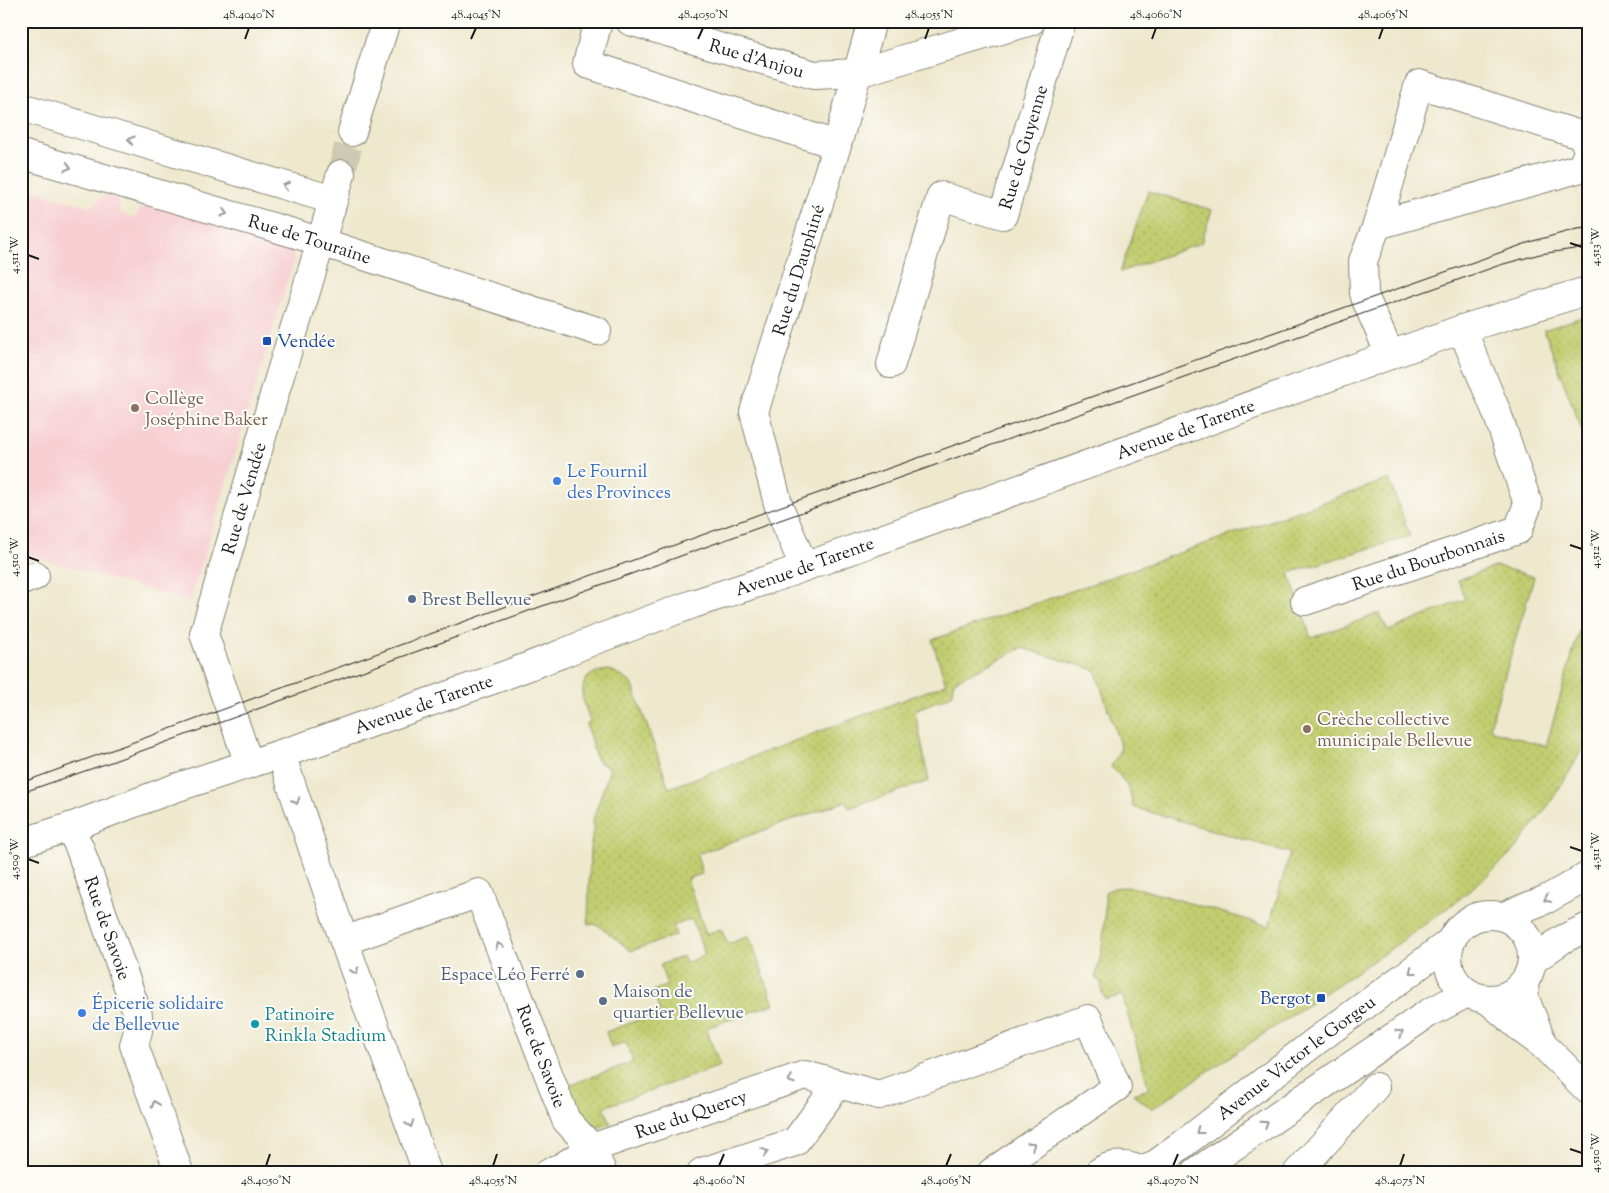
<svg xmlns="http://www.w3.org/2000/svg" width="1609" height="1193" viewBox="0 0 1609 1193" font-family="'Sorts Mill Goudy',serif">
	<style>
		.built { fill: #f7cfd3 }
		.park { fill: url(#park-dots); stroke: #6e7446 }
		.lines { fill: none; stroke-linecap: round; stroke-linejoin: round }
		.minor-tunnel { stroke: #cec9b2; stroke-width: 28; stroke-dasharray: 28 14; stroke-linecap: butt }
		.minor-casing { stroke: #858274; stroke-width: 30 }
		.major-casing { stroke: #858274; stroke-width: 30 }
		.minor { stroke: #fff; stroke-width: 28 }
		.major { stroke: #fff; stroke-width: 28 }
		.tram { stroke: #1c1c1c; stroke-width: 1 }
		.oneway { stroke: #999 }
		.ticks { fill: none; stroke: #1c1c1c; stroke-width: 2 }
		.transit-dot { fill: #1a4fb4; stroke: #fdfcf7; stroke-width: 2 }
		.education-dot { fill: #8d6e63; stroke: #fdfcf7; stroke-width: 2 }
		.shop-dot { fill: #3f7fe0; stroke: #fdfcf7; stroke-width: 2 }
		.service-dot { fill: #5c6f8a; stroke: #fdfcf7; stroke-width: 2 }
		.culture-dot { fill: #0f9aa8; stroke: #fdfcf7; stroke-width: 2 }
		.labels { text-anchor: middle; stroke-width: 4; stroke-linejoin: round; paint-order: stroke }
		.street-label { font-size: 18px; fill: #1c1c1c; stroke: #fdfcf7 }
		.transit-label { font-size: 18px; fill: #164399; stroke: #fdfcf7; text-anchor: start }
		.education-label { font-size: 18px; fill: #785e54; stroke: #fdfcf7; text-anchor: start }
		.shop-label { font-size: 18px; fill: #366cbe; stroke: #fdfcf7; text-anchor: start }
		.service-label { font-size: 18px; fill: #4e5e75; stroke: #fdfcf7; text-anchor: start }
		.culture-label { font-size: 18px; fill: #0d838f; stroke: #fdfcf7; text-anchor: start }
		.neatline { fill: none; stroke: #1c1c1c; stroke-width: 2 }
		.ticks-label { font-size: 12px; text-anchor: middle; fill: #1c1c1c }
	</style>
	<defs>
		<pattern id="park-dots" width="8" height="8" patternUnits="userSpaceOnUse" patternTransform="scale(1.25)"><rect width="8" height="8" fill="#c1cd6f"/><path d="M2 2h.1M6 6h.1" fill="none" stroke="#a5af60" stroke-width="1.8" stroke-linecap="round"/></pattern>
	</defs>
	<rect width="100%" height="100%" fill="#fdfcf7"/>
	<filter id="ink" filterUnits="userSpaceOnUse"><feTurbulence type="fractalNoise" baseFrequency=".02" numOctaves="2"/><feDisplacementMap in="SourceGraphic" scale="10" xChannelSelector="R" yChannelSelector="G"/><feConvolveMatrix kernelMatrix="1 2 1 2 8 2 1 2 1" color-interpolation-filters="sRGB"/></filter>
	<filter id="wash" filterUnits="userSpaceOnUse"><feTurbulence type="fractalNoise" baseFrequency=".0096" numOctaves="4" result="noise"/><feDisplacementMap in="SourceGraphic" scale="20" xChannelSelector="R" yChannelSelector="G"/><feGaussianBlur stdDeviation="1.12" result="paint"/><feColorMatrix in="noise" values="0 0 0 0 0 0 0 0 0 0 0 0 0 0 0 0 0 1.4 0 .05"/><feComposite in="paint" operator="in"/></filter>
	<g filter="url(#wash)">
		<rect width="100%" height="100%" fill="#eee8cd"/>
		<polygon class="built" points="21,190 29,190 91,207 105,194 116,197 121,213 134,218 145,202 285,245 293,251 294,259 190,602 35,557 21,564"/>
		<g class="park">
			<polygon points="1148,191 1212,210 1201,243 1120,272"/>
			<polygon points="1588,315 1588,447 1544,330"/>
			<path d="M1389 479 1410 536 1289 573 1311 638 1380 613 1388 631 1465 599 1458 580 1497 566 1534 577 1490 726 1493 731 1546 746 1588 599V737L1573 766 1550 803 1518 846 1490 873 1457 901 1392 948 1152 1109 1133 1094 1149 1089 1122 995 1106 1000 1102 993 1101 982 1095 978C1104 949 1105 922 1105 892 1117 885 1127 887 1141 889L1269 926 1290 853 1133 807C1131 790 1124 778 1111 767L1121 748 1095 670 1022 648 954 681 952 695 915 710 929 781 849 808 846 801 697 854 702 874 689 878 688 882 706 934 721 929 728 944 749 936 774 1004 706 1028 720 1066 604 1107 611 1124C606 1125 600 1128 595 1127 576 1127 571 1100 566 1086L633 1062 626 1042 611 1047 606 1032 660 1012 653 991 667 985 660 965 683 956 686 963 705 955 692 919 673 926 676 935 631 951 598 925 588 924 590 849 594 828 592 823 610 768 597 761 586 724 590 722 582 696 584 683 588 677 596 672 608 670 613 671 632 683 669 788 946 684 932 640Z"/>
		</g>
	</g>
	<g filter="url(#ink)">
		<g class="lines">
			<polyline class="minor-tunnel" points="341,174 352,132"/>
			<defs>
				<g id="minor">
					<polyline points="598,21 587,64 837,145"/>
					<path id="s1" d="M630 21 814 75 858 73 1031 21"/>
					<polyline points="21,107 333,200"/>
					<polyline points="352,132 386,21"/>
					<path id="s2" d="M21 154 293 233 597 331"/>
					<polyline points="1377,225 1581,168 1588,152"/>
					<polyline points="1390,355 1366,300 1364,293 1363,261 1377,225 1419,84 1580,135 1588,147"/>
					<path id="s3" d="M891 364 941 196 1003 215 1061 21"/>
					<path id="s4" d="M804 567 779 507 754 412 837 145 872 21"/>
					<polyline points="21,581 35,576"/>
					<path id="s5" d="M1305 601 1518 530 1528 504 1497 413 1462 329"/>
					<polyline points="281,754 344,941 427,1172"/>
					<path id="s6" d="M249 764 204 634 277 385 307 288 341 174"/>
					<path id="s7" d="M70 827 80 849 138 1015V1031L134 1045 179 1172"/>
					<path id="s8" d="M21 843 70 827 175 788 311 744 503 676 561 654 595 640 693 604 782 575 1462 329 1580 293 1588 292"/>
					<path id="s9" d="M344 941 479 893 566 1120 592 1148 602 1172"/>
					<polyline points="1524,983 1525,999 1543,1044"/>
					<polyline points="1488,1000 1524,1031 1543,1045 1588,1090"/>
					<path id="s10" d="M549 1172 560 1168 592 1148 805 1075 879 1095 1088 1019 1117 1087 992 1172"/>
					<polyline points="702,1172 795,1142 838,1084"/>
					<polyline points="1298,1172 1375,1087"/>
				</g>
				<g id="major">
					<circle cx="1490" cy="957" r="42"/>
					<polyline points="1504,916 1547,899 1588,876"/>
					<polyline points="1533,960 1563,939 1588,927"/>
					<path id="s11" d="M1141 1170 1156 1164 1178 1148 1316 1041 1405 976 1451 941"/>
					<path d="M1099 1172C1112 1163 1130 1164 1143 1172"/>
					<polyline points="1196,1172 1427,1014 1467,993"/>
				</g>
			</defs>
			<use href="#minor" class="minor-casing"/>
			<use href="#major" class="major-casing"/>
			<use href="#minor" class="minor"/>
			<use href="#major" class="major"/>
			<g class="tram">
				<polyline points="21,783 779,507 1533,241 1577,229 1588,228"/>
				<polyline points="21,793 111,762 783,519 1500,265 1540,254 1588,247"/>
			</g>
		</g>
		<defs><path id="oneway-chevron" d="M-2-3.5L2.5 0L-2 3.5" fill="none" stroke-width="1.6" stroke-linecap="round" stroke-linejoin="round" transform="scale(1.25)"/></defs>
		<g class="oneway">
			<use href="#oneway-chevron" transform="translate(131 140) rotate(-163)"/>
			<use href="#oneway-chevron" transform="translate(68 167) rotate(16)"/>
			<use href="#oneway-chevron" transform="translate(286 186) rotate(-163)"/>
			<use href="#oneway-chevron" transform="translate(224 213) rotate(16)"/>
			<use href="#oneway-chevron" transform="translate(296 801) rotate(71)"/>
			<use href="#oneway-chevron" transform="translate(1547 899) rotate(155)"/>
			<use href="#oneway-chevron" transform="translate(499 946) rotate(-111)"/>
			<use href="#oneway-chevron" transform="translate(355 971) rotate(70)"/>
			<use href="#oneway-chevron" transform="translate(1412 971) rotate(142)"/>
			<use href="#oneway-chevron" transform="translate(1400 1033) rotate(-34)"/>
			<use href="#oneway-chevron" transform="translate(791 1080) rotate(161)"/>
			<use href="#oneway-chevron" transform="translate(155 1104) rotate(-110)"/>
			<use href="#oneway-chevron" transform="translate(410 1124) rotate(70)"/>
			<use href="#oneway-chevron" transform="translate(1265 1124) rotate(-34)"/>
			<use href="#oneway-chevron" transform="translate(1199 1131) rotate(142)"/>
			<use href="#oneway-chevron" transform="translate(1032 1145) rotate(-34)"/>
			<use href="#oneway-chevron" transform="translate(765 1152) rotate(-18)"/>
		</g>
	</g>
	<path class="ticks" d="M245 39 249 28M471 39 476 28M698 39 703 28M925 39 929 28M1152 39 1156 28M1379 39 1383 28M1570 243 1582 247M28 255 39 259M1570 545 1582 549M28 557 39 561M1570 847 1582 851M28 859 39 863M1570 1149 1582 1153M266 1166 270 1154M493 1166 497 1154M719 1166 724 1154M946 1166 951 1154M1173 1166 1178 1154M1400 1166 1404 1154"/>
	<g class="transit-dot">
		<rect x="262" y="336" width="10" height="10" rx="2.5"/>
		<rect x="1316" y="993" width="10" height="10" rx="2.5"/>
	</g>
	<g class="education-dot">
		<circle cx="135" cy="408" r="5"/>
		<circle cx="1307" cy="729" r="5"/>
	</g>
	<g class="shop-dot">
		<circle cx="557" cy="481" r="5"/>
		<circle cx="82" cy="1013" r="5"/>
	</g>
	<g class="service-dot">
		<circle cx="412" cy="599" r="5"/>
		<circle cx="580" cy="974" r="5"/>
		<circle cx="603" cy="1001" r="5"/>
	</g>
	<circle class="culture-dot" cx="255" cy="1024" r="5"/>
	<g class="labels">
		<g class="street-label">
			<text dy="6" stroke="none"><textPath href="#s1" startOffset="132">Rue d'Anjou</textPath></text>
			<text dy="6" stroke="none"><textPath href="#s3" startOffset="311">Rue de Guyenne</textPath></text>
			<text dy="6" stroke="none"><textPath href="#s2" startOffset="301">Rue de Touraine</textPath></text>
			<text dy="6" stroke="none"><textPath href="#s4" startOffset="312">Rue du Dauphiné</textPath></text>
			<text dy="6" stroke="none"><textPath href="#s8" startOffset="1236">Avenue de Tarente</textPath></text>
			<text dy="6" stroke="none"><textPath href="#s6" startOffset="279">Rue de Vendée</textPath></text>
			<text dy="6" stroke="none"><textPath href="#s5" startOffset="130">Rue du Bourbonnais</textPath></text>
			<text dy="6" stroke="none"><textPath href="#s8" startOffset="831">Avenue de Tarente</textPath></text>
			<text dy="6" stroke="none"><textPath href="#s8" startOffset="426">Avenue de Tarente</textPath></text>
			<text dy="6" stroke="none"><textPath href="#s7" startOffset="108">Rue de Savoie</textPath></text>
			<text dy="6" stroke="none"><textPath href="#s9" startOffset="318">Rue de Savoie</textPath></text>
			<text dy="6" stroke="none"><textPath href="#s11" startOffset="192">Avenue Victor le Gorgeu</textPath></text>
			<text dy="6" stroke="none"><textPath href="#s10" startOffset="154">Rue du Quercy</textPath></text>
		</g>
		<g class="transit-label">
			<text x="277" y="347">Vendée</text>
			<text x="1311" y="1004" text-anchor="end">Bergot</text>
		</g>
		<g class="education-label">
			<text x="145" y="404">Collège<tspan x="145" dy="21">Joséphine Baker</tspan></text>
			<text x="1317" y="725">Crèche collective<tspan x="1317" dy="21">municipale Bellevue</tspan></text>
		</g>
		<g class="shop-label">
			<text x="567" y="477">Le Fournil<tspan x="567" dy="21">des Provinces</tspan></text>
			<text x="92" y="1009">Épicerie solidaire<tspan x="92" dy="21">de Bellevue</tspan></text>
		</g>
		<g class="service-label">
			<text x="422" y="605">Brest Bellevue</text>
			<text x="570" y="980" text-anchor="end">Espace Léo Ferré</text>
			<text x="613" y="997">Maison de<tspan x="613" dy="21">quartier Bellevue</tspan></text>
		</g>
		<g class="culture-label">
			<text x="265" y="1020">Patinoire<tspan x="265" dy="21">Rinkla Stadium</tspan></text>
		</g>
	</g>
	<rect width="1609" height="1193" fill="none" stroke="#fdfcf7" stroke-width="55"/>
	<rect x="28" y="28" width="1554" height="1138" class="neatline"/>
	<g class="ticks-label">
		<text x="249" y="18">48.4040°N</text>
		<text x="476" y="18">48.4045°N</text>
		<text x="703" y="18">48.4050°N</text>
		<text x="929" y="18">48.4055°N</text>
		<text x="1156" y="18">48.4060°N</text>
		<text x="1383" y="18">48.4065°N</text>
		<text transform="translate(1595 247) rotate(-90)" y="4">4.513°W</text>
		<text transform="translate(14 255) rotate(-90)" y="4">4.511°W</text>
		<text transform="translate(1595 549) rotate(-90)" y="4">4.512°W</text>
		<text transform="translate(14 557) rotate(-90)" y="4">4.510°W</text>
		<text transform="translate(1595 851) rotate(-90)" y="4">4.511°W</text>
		<text transform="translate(14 859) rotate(-90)" y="4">4.509°W</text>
		<text transform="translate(1595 1153) rotate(-90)" y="4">4.510°W</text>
		<text x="266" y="1184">48.4050°N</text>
		<text x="493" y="1184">48.4055°N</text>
		<text x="719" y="1184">48.4060°N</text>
		<text x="946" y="1184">48.4065°N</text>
		<text x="1173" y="1184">48.4070°N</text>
		<text x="1400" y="1184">48.4075°N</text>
	</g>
</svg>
